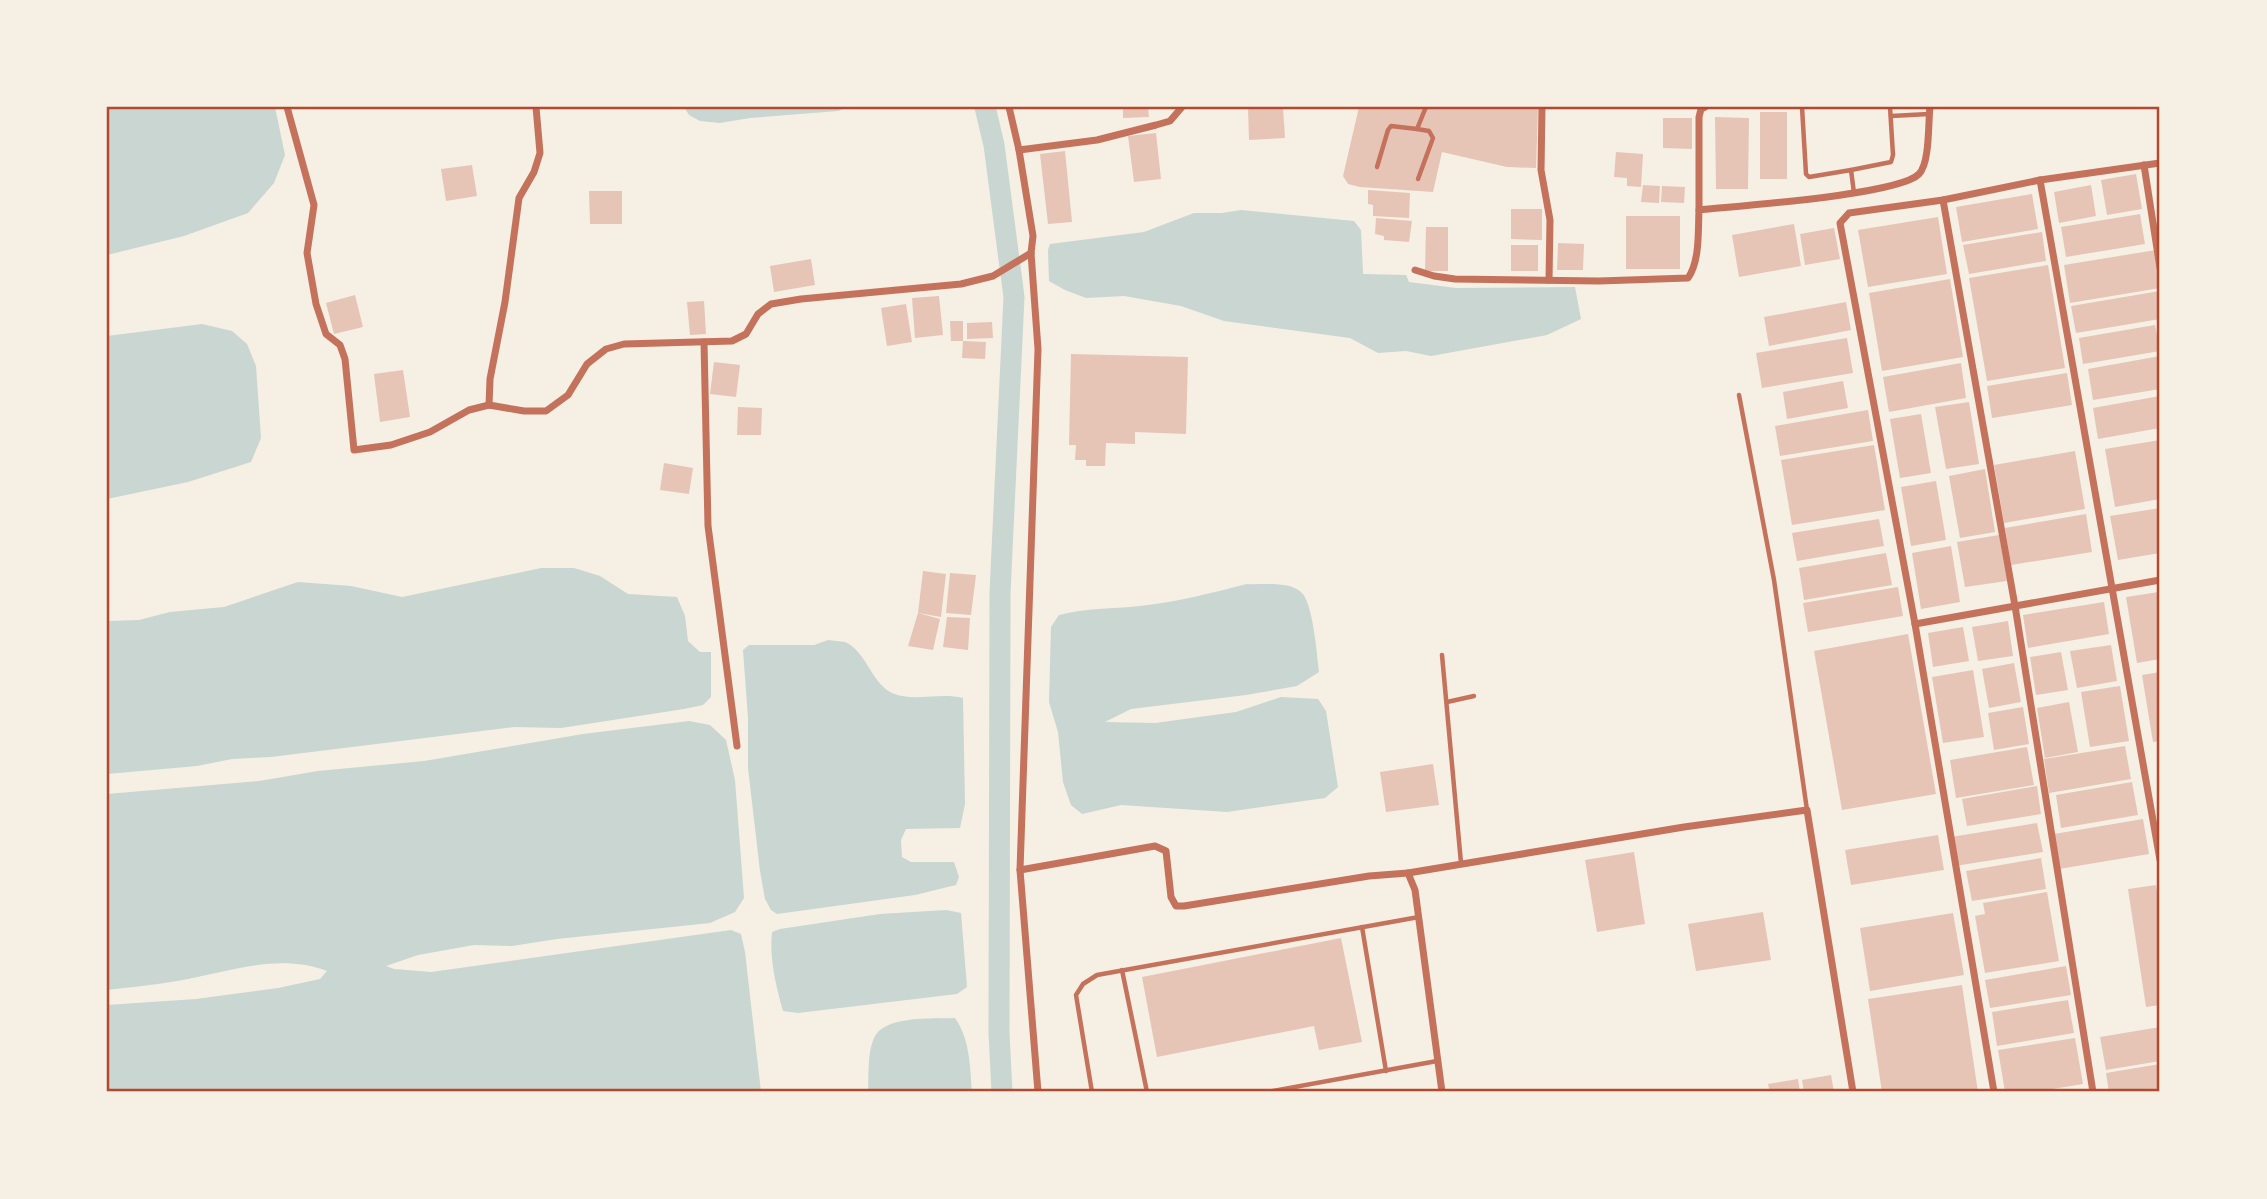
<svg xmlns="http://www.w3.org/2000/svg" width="2267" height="1199" viewBox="0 0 2267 1199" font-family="'Titillium Web',sans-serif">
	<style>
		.water { fill: #c9d6d2 }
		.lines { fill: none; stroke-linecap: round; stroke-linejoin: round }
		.canal { stroke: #c9d6d2; stroke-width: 21 }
		.building { fill: #e6c5b7 }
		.service { stroke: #c5725c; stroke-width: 4.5 }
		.minor { stroke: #c5725c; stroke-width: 7 }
		.neatline { fill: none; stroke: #b5482f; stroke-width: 2.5 }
	</style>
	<rect width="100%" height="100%" fill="#f6efe4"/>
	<g class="water">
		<polygon points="107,107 275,107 285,155 274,183 248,213 184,236 107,255"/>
		<polygon points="684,107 848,107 838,111 750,118 720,123 700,121 689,115"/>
		<polygon points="1241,210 1354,221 1361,230 1363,274 1406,275 1409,282 1456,288 1575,287 1581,319 1547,335 1431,356 1406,351 1378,353 1350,338 1224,321 1181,306 1124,296 1086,298 1065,290 1049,281 1048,250 1050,244 1144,232 1194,213 1222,213"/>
		<polygon points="202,324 232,331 247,344 256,366 261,438 251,462 188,482 107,499 107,336"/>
		<polygon points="541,568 574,568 600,576 628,594 677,597 685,616 688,641 700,652 711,652 711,697 703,705 684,709 561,728 514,727 271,757 232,759 197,766 107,774 107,621 139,620 170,612 224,607 298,582 351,586 402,597"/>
		<path d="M1247 584C1263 585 1288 581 1301 592 1313 602 1317 655 1319 672L1297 686 1246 695 1131 709 1105 722 1155 723 1236 712 1281 697 1318 699 1326 711 1338 787 1325 798 1227 812 1121 805 1082 814 1071 805 1063 782 1058 732 1049 702 1051 627 1059 615C1086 608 1112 609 1140 606 1176 602 1212 593 1247 584Z"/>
		<path d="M828 640C833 641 840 641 845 642 865 650 871 681 890 692 911 703 940 692 963 698L965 804 960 828 906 829 901 840 902 857 911 862H954L959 877 956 885 915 895 777 914 771 910 765 899 760 871 748 768V718L743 650 749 645H814Z"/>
		<path d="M689 721 710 725 726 740 735 780 744 898 735 912 710 923 557 939 512 946 474 945 418 955 386 966 394 969 431 972 731 930 741 934 745 952 761 1092H107V1005L196 999 278 988 320 979 327 971C278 952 226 973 177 981 154 985 130 987 107 990V794L259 781 318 771 424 761 583 734Z"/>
		<path d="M946 910 961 913 967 987 957 994 798 1013 783 1011C776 987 769 957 772 932L780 929 880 914Z"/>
		<path d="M955 1018C970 1039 970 1067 972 1092H868C869 1075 867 1054 874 1038 884 1015 934 1019 955 1018Z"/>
	</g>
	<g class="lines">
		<polyline class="canal" points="985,107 994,145 1014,297 1000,593 999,1033 1002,1092"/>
	</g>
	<g class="building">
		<polygon points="1123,107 1148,107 1149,117 1123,118"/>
		<polygon points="1248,107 1283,107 1285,138 1249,140"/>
		<polygon points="1359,107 1538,109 1536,168 1507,167 1442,152 1433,192 1360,187 1348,184 1343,176"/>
		<rect x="1760" y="112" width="27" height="67"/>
		<polygon points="1715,117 1749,118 1748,189 1716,189"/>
		<polygon points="1663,118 1692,118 1692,149 1663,148"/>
		<polygon points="1156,133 1161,179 1134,182 1128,136"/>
		<polygon points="1065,151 1072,222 1048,224 1040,154"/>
		<polygon points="1616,152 1643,154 1641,187 1627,186 1627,178 1614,177"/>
		<polygon points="472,165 477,196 446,201 441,169"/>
		<polygon points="2136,174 2142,209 2107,215 2101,180"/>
		<polygon points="1643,185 1660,186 1659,203 1641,202"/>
		<polygon points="2091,185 2096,216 2059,223 2054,192"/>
		<polygon points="1662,186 1685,187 1684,203 1661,202"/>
		<polygon points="1368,190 1410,193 1409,218 1373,216 1373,205 1368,204"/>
		<polygon points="589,191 622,191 622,224 590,224"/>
		<polygon points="2032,194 2038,229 1962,242 1956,207"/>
		<polygon points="1511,209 1542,209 1542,240 1511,239"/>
		<polygon points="2140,214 2145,244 2066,257 2061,227"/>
		<rect x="1626" y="216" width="54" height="53"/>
		<polygon points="1938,217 1947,274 1868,287 1858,230"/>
		<polygon points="1376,218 1412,221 1409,242 1384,240 1384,236 1375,234"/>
		<polygon points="1794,224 1801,266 1739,277 1732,235"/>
		<polygon points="1426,227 1448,227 1448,271 1425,271"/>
		<polygon points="1834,228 1840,259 1805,265 1800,234"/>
		<polygon points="2042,232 2046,261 1969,274 1963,245"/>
		<polygon points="1558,243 1584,244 1583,270 1557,270"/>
		<rect x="1511" y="245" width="27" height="26"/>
		<polygon points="2156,250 2160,288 2070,303 2064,265"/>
		<polygon points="811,259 815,285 774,292 770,266"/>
		<polygon points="2048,265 2065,368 1987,381 1969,278"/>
		<polygon points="1950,279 1963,357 1882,371 1869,293"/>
		<polygon points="2160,291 2160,319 2076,333 2071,306"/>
		<polygon points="355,295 363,327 334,334 326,303"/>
		<polygon points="939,296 943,335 915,338 912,298"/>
		<polygon points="704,301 706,334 690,335 687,302"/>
		<polygon points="1846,302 1851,330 1769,346 1764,317"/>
		<polygon points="906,304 912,342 887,346 881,308"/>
		<polygon points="950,321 963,321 963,341 951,341"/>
		<polygon points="992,322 993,338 967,339 967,323"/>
		<polygon points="2155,325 2160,351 2083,364 2079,338"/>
		<polygon points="1847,338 1853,373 1762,388 1756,353"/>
		<polygon points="963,341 986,342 985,359 962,358"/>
		<polygon points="1071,354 1188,357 1186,434 1135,432 1135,444 1106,443 1105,466 1086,466 1086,460 1075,460 1076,445 1069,445"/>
		<polygon points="2160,356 2160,389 2093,400 2088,369"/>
		<polygon points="714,362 740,365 736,397 710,394"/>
		<polygon points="1961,363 1966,398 1889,412 1883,377"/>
		<polygon points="403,370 410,417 380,422 374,374"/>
		<polygon points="2067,373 2072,405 1992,418 1987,386"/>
		<polygon points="1843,381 1848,408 1787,419 1783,392"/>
		<polygon points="2160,396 2160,428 2098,439 2093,408"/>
		<polygon points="1969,402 1979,464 1946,469 1935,407"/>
		<polygon points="738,407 762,408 761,435 737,435"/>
		<polygon points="1868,410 1873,441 1780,456 1775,426"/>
		<polygon points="1921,414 1931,473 1900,478 1890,419"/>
		<polygon points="2160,440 2160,499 2115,507 2105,449"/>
		<polygon points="1874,445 1885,510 1792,525 1781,460"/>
		<polygon points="2075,451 2085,509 2004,523 1994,465"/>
		<polygon points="664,463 693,468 689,494 660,490"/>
		<polygon points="1985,469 1995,532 1960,538 1949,476"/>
		<polygon points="1936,481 1946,540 1911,546 1901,487"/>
		<polygon points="2160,508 2160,553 2118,560 2110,516"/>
		<polygon points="2086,514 2092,552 2011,565 2005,528"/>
		<polygon points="1879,519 1884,546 1797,561 1792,533"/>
		<polygon points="1999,535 2007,581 1965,587 1957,542"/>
		<polygon points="1951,546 1960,602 1921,609 1912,553"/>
		<polygon points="1886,553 1892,585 1804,600 1799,568"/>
		<polygon points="923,571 946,574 941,617 918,613"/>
		<polygon points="950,573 976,575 971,615 946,613"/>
		<polygon points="1898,587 1903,616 1808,632 1803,603"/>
		<polygon points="2159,592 2160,659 2137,663 2126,597"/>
		<polygon points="2104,602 2109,634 2028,648 2023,615"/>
		<polygon points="918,613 940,619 933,650 908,646"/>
		<polygon points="947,617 970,618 968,650 943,647"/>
		<polygon points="2008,621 2013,656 1978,661 1972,627"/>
		<polygon points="1963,627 1969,661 1933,667 1928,633"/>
		<polygon points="1908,634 1936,794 1842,810 1814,651"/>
		<polygon points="2111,645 2117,681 2077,688 2070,651"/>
		<polygon points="2061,652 2068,690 2036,695 2030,657"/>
		<polygon points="2014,663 2021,702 1989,708 1982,669"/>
		<polygon points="1973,670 1984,737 1943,743 1932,677"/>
		<polygon points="2160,672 2160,741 2153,742 2142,675"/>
		<polygon points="2120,686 2129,741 2090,747 2081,692"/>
		<polygon points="2069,702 2078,752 2045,758 2037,708"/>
		<polygon points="2023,707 2029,744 1994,750 1988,713"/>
		<polygon points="2125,746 2131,779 2049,793 2044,759"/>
		<polygon points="2027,747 2034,785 1956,798 1950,760"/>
		<polygon points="1433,764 1439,805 1386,812 1380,772"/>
		<polygon points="2132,782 2138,815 2061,828 2056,795"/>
		<polygon points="2037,786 2041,814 1967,826 1962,799"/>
		<polygon points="2143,819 2149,854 2059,869 2054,834"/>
		<polygon points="2037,823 2043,852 1955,866 1951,837"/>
		<polygon points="1938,835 1944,870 1851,885 1845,850"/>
		<polygon points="1634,852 1645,924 1597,932 1585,860"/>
		<polygon points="2041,858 2046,889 1972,901 1966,871"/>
		<polygon points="2156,885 2160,911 2160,1005 2146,1007 2128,889"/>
		<polygon points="2047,892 2059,961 1985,973 1975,916 1985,914 1983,903"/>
		<polygon points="1763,912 1771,960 1696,971 1688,924"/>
		<polygon points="1953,913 1964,975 1870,991 1860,928"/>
		<polygon points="1341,938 1362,1042 1319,1050 1314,1026 1157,1057 1142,977"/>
		<polygon points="2066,966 2071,995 1990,1008 1985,980"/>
		<polygon points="1962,985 1978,1092 1882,1092 1868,999"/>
		<polygon points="2068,1000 2074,1033 1997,1046 1992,1012"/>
		<polygon points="2160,1027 2160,1061 2106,1070 2100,1037"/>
		<polygon points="2075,1038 2083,1084 2034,1092 2005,1092 1998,1050"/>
		<polygon points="2160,1064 2160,1092 2109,1092 2106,1073"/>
		<polygon points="1831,1075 1834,1092 1804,1092 1802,1080"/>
		<polygon points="1798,1079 1800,1092 1770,1092 1768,1084"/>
	</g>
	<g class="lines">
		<g class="service">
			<polyline points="1802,107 1806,174 1809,177 1851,170 1854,193"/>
			<polyline points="1891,116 1929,114"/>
			<polyline points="1417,129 1429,131 1433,138 1418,179"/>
			<polyline points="1377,167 1388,130 1391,126 1417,129 1426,107"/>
			<polyline points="1851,170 1891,162 1893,155 1890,107"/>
			<polyline points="1739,395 1774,580 1807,810"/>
			<polyline points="1442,655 1461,863"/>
			<polyline points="1447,702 1474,696"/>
			<polyline points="1362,927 1386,1071"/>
			<polyline points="1122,970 1147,1092"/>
			<polyline points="1092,1092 1076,995 1083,984 1097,975 1419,917"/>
			<polyline points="1267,1092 1437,1061"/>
		</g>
		<g class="minor">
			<polyline points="287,107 314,205 307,253 316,304 326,334 340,345 345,359 354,450 391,445 430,432 469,410 489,405 524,411 546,411 568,395 587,364 606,349 624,344 732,341 746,334 758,314 771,304 801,299 961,284 993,276 1031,253"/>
			<polyline points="1009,107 1019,150 1097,140 1156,125 1170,121 1182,107"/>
			<polyline points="1542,107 1541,170 1550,220 1549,280"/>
			<polyline points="1019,150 1033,236 1031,253 1038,349 1020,870 1038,1092"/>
			<polyline points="2144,165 2160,268"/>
			<polyline points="2040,180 2160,860"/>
			<polyline points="1943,200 2015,606 2093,1092"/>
			<polyline points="1699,210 1699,117 1701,109 1705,107"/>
			<path d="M1415 270 1434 276 1455 279 1599 281 1688 278C1700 261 1698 231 1699 210 1736 206 1899 195 1919 174 1930 163 1928 123 1930 107"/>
			<polyline points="704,342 708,526 737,746"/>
			<polyline points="489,405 490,379 505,302 519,198 534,172 540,153 536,107"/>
			<polyline points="1915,624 2160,580"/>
			<polyline points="1020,870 1155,846 1166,851 1171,897 1176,906 1184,906 1369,876 1408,873 1415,890 1442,1092"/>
			<polyline points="1408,873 1684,827 1807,810 1853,1092"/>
			<polyline points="1994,1092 1915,624 1840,223 1849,213 1943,200 2040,180 2160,163"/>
		</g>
	</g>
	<rect width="2267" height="1199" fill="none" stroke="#f6efe4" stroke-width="217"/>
	<rect x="108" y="108" width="2050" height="982" class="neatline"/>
</svg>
